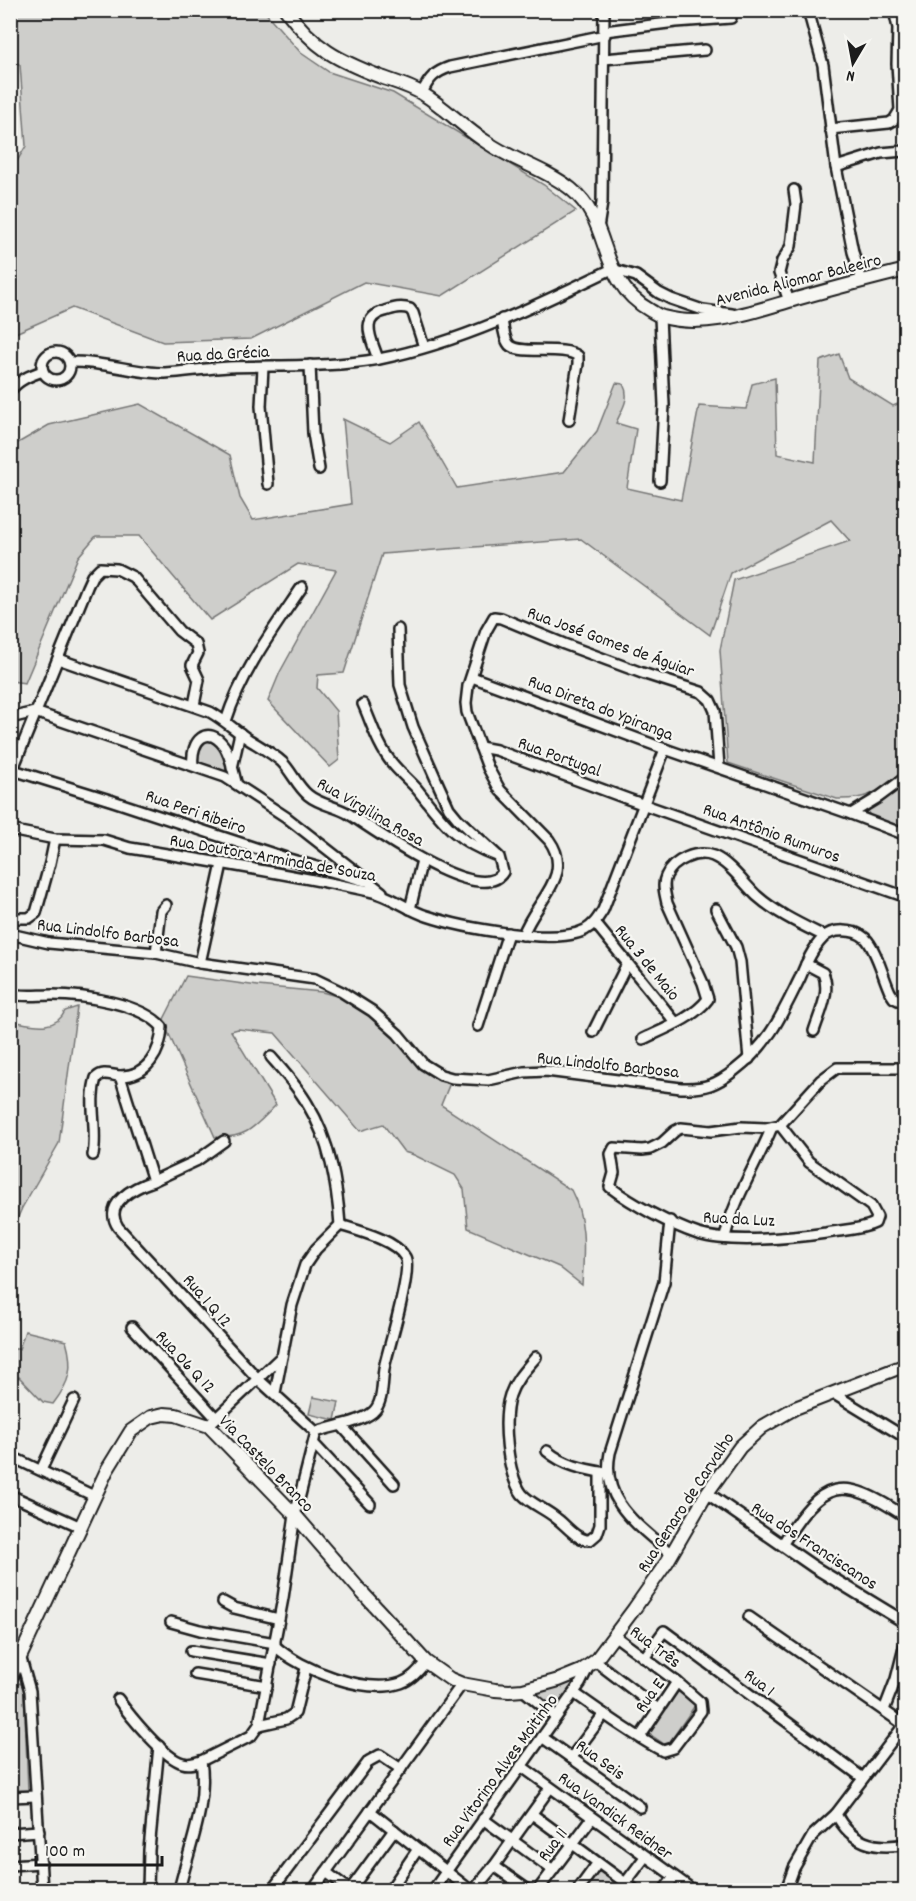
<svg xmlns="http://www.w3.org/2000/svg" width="916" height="1901" viewBox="0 0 916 1901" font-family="Dekko,sans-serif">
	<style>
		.green { fill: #cececb; stroke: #757574; stroke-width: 1.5 }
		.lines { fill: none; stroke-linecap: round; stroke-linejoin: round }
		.minor-casing { stroke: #1c1c1c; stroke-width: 14 }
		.tertiary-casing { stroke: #1c1c1c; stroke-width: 15 }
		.secondary-casing { stroke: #1c1c1c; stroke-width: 16 }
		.minor { stroke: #f6f6f2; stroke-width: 9 }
		.tertiary { stroke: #f6f6f2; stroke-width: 10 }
		.secondary { stroke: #f6f6f2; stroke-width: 12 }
		.labels { text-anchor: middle; stroke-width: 4.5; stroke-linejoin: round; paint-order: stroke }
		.street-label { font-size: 18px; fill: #1c1c1c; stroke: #f6f6f2 }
	</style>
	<rect width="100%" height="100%" fill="#edede9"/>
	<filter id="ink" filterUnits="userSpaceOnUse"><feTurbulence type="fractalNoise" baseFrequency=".0167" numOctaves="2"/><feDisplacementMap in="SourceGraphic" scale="12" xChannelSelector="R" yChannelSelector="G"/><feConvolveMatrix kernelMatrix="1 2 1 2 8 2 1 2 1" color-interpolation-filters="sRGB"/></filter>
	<g filter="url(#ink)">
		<g class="green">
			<polygon points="11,10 264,11 301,53 329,72 393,93 544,185 576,211 442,296 364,282 251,339 163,342 72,308 11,335 11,171 26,146 20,65 11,59"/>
			<path d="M839 354 848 378 893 406 905 401V772C879 790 871 800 837 799L728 763 720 650 734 580 850 541 831 520 731 573 710 635 581 539 382 554 344 673 318 675 317 688 336 711 339 760 330 767 268 701 280 672 336 570 298 564 210 620 139 536H96L78 557 25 683 11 681V447L49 425 140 404 230 455 240 498 253 520 351 504 343 419 390 442 419 422 457 488 564 472 597 431 616 383 623 384C631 398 622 409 616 423L636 429 627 488 681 500 699 406 746 409 752 384 775 378 777 454 815 462 820 361Z"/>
			<polygon points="207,738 221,746 232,776 196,763 195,749"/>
			<polygon points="905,780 905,828 869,815 868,808"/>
			<path d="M186 976 258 986 322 992 347 999 398 1034 423 1064 452 1078 441 1105 571 1190C587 1220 584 1251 582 1285L559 1267 468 1228 464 1189 455 1175 414 1155 404 1152 383 1124 360 1131 275 1033 238 1029 231 1031 276 1105C255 1126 247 1139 215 1137L163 1021Z"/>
			<path d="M77 1007 59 1143 22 1208 11 1233V1021C30 1024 55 1033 65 1011Z"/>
			<path d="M25 1331 66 1341C74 1368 70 1382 53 1404L43 1402 19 1377 11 1381V1349H19Z"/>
			<polygon points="313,1397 339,1402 335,1420 309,1414"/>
			<polygon points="577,1680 556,1711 535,1692"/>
			<polygon points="20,1683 24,1688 28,1791 11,1792 11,1697 17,1685"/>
			<polygon points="677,1691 696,1704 667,1746 648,1733"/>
			<polygon points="598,1868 620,1884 616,1890 582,1890"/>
		</g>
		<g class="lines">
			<defs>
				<g id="minor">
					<polyline points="808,10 823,65 836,167 853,252 862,281"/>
					<polyline points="605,31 676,22 731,18"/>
					<polyline points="604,59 705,50"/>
					<path d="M422 93C429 78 435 72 450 67L605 35"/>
					<polyline points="830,129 889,123 894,120 900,110 897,64 898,28 894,10"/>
					<polyline points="836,167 881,153 904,151"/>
					<polyline points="598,228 602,203 604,10"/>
					<polyline points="789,301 779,273 782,261 791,246 796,204 794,190"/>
					<path d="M502 319C503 326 504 337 508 343 515 357 562 344 578 356V364L569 420"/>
					<circle cx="56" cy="366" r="14"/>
					<path d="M378 359C372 340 358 318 385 311 394 308 401 306 410 309L413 313 424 347"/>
					<path d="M70 362C103 361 133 373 165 373 186 372 207 368 229 367 278 365 329 368 379 359 460 343 538 305 612 269L636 276 659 293 671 299 703 310 732 314"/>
					<polyline points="310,365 313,433 319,469"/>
					<polyline points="263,367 261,406 268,484"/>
					<path d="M10 391C18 380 31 375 43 371"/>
					<polyline points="660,481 664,405 660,317"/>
					<path d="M58 659 210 712C224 720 235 730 248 739 259 746 272 753 282 762 292 772 297 786 308 795 320 805 336 806 349 814 373 829 481 908 503 872L499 857 458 819 449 808 439 786 413 727 400 685 398 629"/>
					<polyline points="472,677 665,749 851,814 906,835"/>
					<path d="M363 704C372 724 378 746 392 763 399 772 409 780 417 789 444 823 454 840 497 856"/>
					<polyline points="10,718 35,712 225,777 286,817 382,892"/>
					<path d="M226 721C242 671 273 630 302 587"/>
					<polyline points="480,747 496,750 628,799 906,897"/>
					<path d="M193 765C190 740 208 724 224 746 231 756 233 771 236 782"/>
					<polyline points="232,768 240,733"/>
					<polyline points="10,769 113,801 289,859 365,881"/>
					<polyline points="10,776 87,587 92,576 100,568 117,569 133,577 179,631 196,644 198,653 192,665 199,680 194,705"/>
					<polyline points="851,814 879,797 906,777"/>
					<path d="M10 830 55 839 104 840 130 848C210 861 290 874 369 891 391 895 407 910 427 916 460 927 554 946 585 930 594 925 598 918 603 910L665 749"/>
					<polyline points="410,909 422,860"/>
					<polyline points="716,909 736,947 740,962 749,1059"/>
					<polyline points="10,918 29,918 36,913 50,863 55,839"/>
					<polyline points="595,923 676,1023"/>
					<path d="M10 934 49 943 156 953 200 963 315 979 342 992 372 1011 398 1034 423 1064 441 1075 452 1078 488 1080 524 1072 546 1071 681 1088C705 1089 716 1085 735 1070 770 1043 781 1016 800 978 806 964 812 949 823 938 832 928 855 929 865 938 876 948 883 977 890 992L894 998 906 1004"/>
					<path d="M523 935C535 901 575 876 549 840L500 790 488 768 467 712 466 703 468 686 486 631 494 617 501 618 564 644 642 673 701 692 710 700 715 711 719 767"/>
					<polyline points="156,953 161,911 166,905"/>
					<polyline points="200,963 222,864"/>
					<path d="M806 964 823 973C831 992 820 1012 814 1031"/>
					<path d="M10 994C25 997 38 995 52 995 83 995 141 1003 162 1027 161 1052 147 1077 119 1076 110 1075 103 1071 96 1078 88 1103 98 1129 93 1155"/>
					<polyline points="478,1026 508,933"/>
					<polyline points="593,1032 627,964"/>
					<path d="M643 1039C664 1029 694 1018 708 999L703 983 667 903C665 894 662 884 666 876 673 860 697 850 713 856 730 863 744 884 757 896 776 913 802 925 824 936"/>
					<path d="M271 1057C284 1072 298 1087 308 1105 330 1141 337 1184 340 1225"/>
					<path d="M120 1076 153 1181C135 1187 102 1203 118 1227L258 1379 316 1432"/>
					<path d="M780 1125 809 1162 871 1206 877 1217 875 1223C861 1230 842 1230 826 1233 792 1238 731 1244 698 1234 671 1225 632 1204 610 1187L614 1173 611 1154 614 1148 642 1150 650 1149 662 1143 675 1131 681 1128 711 1131 741 1127 766 1128 780 1125 821 1080 837 1068H906"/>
					<polyline points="153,1181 196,1161 224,1141"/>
					<path d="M670 1221 664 1282 610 1453C600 1502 640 1526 671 1554"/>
					<path d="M725 1237C734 1198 757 1164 772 1127"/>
					<polyline points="132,1327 216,1418"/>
					<path d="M536 1357C526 1369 515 1380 510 1395 502 1419 507 1474 522 1494 531 1504 545 1509 556 1518 566 1525 577 1541 590 1540L597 1534 600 1525V1472"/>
					<path d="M275 1393 292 1305 305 1265 316 1249 340 1225C359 1231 395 1240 405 1257 413 1270 389 1346 385 1364 381 1379 385 1401 373 1412 360 1423 332 1426 316 1432"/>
					<polyline points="834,1394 906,1438"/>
					<polyline points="212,1422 282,1356"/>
					<polyline points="341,1425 394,1484"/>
					<polyline points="314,1444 370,1504"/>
					<path d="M547 1451C565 1466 583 1469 606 1473"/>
					<polyline points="10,1456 94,1496"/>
					<polyline points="41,1470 74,1400"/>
					<polyline points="10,1495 81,1527"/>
					<path d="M782 1545C823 1479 841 1474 906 1517"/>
					<polyline points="223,1602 234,1608 279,1619"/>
					<polyline points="749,1617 906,1726"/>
					<polyline points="171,1622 200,1630 275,1643"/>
					<polyline points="615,1636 677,1682"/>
					<path d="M275 1646C301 1670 366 1695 401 1683 412 1679 419 1670 426 1662"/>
					<polyline points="191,1651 271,1664"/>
					<polyline points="644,1658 664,1631 863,1778"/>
					<polyline points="21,1659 30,1691 42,1890"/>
					<polyline points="595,1661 658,1709"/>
					<polyline points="195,1674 267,1686"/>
					<polyline points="523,1690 556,1717"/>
					<path d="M574 1693C603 1713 632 1735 663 1751L673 1748 701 1711 700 1702 677 1682 640 1737"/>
					<path d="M118 1699C129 1715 165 1759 183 1763 189 1765 195 1763 201 1761"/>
					<polyline points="884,1710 896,1679 906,1640"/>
					<polyline points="259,1725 286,1719 295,1713 306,1668"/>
					<polyline points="542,1737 640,1807"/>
					<polyline points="571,1758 604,1714"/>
					<polyline points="521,1766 693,1890"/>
					<polyline points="10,1797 36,1796"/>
					<polyline points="370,1811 470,1890"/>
					<polyline points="532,1814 635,1890"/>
					<path d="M836 1814C851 1843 874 1850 906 1844"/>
					<polyline points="483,1819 553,1870"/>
					<polyline points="10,1833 39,1831"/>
					<polyline points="10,1865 41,1863"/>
					<polyline points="494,1866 528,1890"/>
					<polyline points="326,1872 350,1890"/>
					<polyline points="148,1890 149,1850 159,1746"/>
					<path d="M179 1890C189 1847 208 1806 201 1761L251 1736 259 1725 283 1598 295 1515 316 1432"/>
					<polyline points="272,1890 369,1761 380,1755 401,1769"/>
					<polyline points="313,1890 462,1684"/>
					<polyline points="350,1890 394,1830"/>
					<polyline points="390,1890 418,1849"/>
					<polyline points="433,1890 580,1684 589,1666"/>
					<polyline points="474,1890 494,1866 550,1788"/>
					<polyline points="538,1890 592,1818"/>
					<polyline points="578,1890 597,1864"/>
					<polyline points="620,1890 645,1857"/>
					<polyline points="664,1890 674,1877"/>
					<polyline points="786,1890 794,1868 813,1835 836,1814 904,1725"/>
				</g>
				<polyline id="tertiary" points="707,1493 814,1567 906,1623"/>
				<g id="secondary">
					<path d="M286 10C315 49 337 60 381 77 395 82 410 86 423 94 446 108 465 129 488 143 514 161 546 169 571 189 614 224 595 279 651 311 655 313 658 316 663 317 707 329 754 311 796 299 832 289 869 279 906 270"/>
					<polyline points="10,1679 107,1470 131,1431 151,1417 164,1414 176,1415 209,1426 295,1515 359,1589 426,1662 450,1679 462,1684 495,1690 509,1691 523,1690 559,1680 581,1671 595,1661 634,1609 667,1562 707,1493 740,1447 762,1427 795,1408 906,1365"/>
				</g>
			</defs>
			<use href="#minor" class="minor-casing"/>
			<use href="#tertiary" class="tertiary-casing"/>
			<use href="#secondary" class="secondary-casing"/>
			<use href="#minor" class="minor"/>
			<use href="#tertiary" class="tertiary"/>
			<use href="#secondary" class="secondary"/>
		</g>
	</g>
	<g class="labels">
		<g class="street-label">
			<text transform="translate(798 279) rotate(-14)" y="6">Avenida Aliomar Baleeiro</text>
			<text transform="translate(223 353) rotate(-3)" y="6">Rua da Grécia</text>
			<text transform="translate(611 641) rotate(20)" y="6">Rua José Gomes de Águiar</text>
			<text transform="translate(601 707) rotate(21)" y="6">Rua Direta do Ypiranga</text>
			<text transform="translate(560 756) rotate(20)" y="6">Rua Portugal</text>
			<text transform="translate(196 811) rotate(19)" y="6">Rua Peri Ribeiro</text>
			<text transform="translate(371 811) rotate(30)" y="6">Rua Virgilina Rosa</text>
			<text transform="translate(772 832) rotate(20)" y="6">Rua Antônio Rumuros</text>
			<text transform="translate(273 857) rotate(10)" y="6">Rua Doutora Arminda de Souza</text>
			<text transform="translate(108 932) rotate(7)" y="6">Rua Lindolfo Barbosa</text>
			<text transform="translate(648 962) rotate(51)" y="6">Rua 3 de Maio</text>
			<text transform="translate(608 1064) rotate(6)" y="6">Rua Lindolfo Barbosa</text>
			<text transform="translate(739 1218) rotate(3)" y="6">Rua da Luz</text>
			<text transform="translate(208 1300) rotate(49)" y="6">Rua 1 Q 12</text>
			<text transform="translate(186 1361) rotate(47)" y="6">Rua 06 Q 12</text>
			<text transform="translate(267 1463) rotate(46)" y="6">Via Castelo Branco</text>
			<text transform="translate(685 1502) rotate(-57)" y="6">Rua Genaro de Carvalho</text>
			<text transform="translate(815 1545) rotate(33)" y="6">Rua dos Franciscanos</text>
			<text transform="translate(656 1646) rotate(37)" y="6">Rua Três</text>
			<text transform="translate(760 1682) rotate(37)" y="6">Rua 1</text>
			<text transform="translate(649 1695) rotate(-54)" y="6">Rua E</text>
			<text transform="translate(601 1759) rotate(36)" y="6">Rua Seis</text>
			<text transform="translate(499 1770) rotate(-54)" y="6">Rua Vitorino Alves Moitinho</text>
			<text transform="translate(616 1815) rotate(36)" y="6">Rua Vandick Reidner</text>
			<text transform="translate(552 1844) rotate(-53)" y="6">Rua 11</text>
		</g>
	</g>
	<rect width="916" height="1901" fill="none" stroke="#f6f6f2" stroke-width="36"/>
	<rect x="18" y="18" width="880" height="1865" fill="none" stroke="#1c1c1c" stroke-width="2" filter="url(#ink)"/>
	<g transform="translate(853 63) rotate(190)" stroke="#f6f6f2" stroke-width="4.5" paint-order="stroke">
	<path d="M0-4.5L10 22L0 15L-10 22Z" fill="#1c1c1c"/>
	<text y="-9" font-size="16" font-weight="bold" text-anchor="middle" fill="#1c1c1c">N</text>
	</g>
	<path d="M36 1856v9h126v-9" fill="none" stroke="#1c1c1c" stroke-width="3"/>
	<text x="45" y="1856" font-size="18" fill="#1c1c1c" stroke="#f6f6f2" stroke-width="4.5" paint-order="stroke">100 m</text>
</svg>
